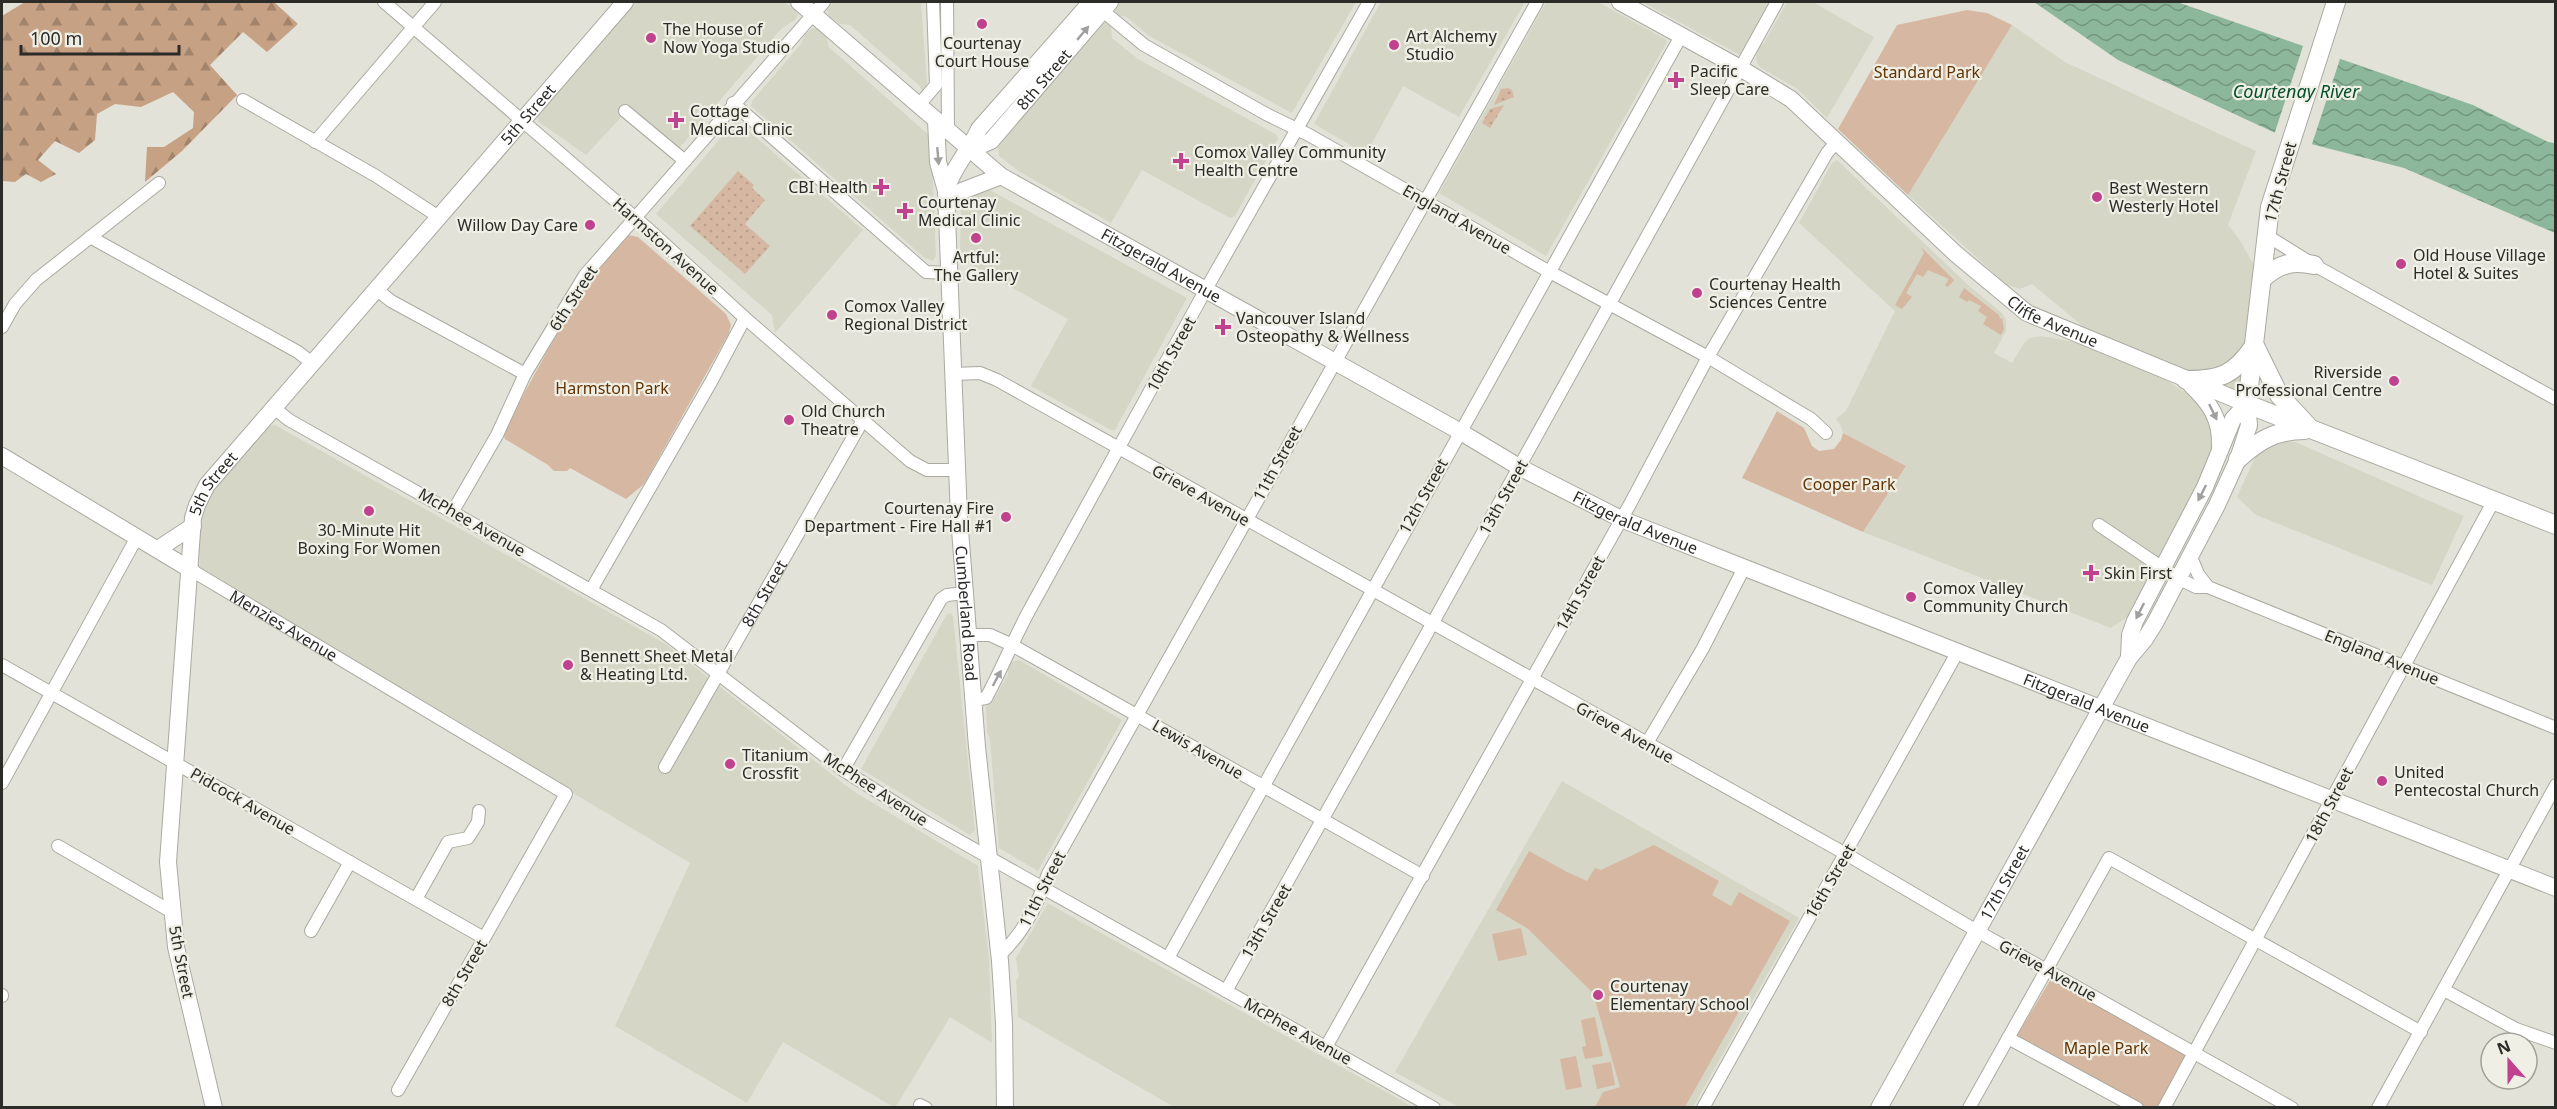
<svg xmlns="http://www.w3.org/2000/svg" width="2557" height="1109" viewBox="0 0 2557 1109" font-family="'Noto Sans',sans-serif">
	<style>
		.built { fill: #d6d6c6 }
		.green { fill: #d6b8a2 }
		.forest { fill: url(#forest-firs) }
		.garden { fill: url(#garden-dots) }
		.water { fill: url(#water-waves) }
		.pier { fill: #e2e2d8 }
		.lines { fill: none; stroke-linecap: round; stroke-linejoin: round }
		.street-casing { stroke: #aaaaa1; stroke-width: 14 }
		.secondary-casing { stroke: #aaaaa1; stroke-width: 18 }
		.primary-casing { stroke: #aaaaa1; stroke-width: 20 }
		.street { stroke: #fff; stroke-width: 12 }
		.secondary { stroke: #fff; stroke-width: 16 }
		.primary { stroke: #fff; stroke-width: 18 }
		.oneway { fill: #a0a09e }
		.poi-dot { fill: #c0428f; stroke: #efefe5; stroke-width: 2 }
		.labels { text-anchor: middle; stroke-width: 4.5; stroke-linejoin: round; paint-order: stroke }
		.poi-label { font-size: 16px; fill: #2b2b28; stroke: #efefe5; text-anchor: start }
		.park-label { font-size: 16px; fill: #633200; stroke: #efefe5 }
		.street-label { font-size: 16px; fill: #2b2b28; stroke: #efefe5 }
		.water-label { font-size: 18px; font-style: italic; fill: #044f2c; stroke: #efefe5 }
	</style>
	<defs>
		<pattern id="forest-firs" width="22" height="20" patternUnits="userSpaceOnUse" patternTransform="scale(1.5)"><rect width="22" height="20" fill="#c7a183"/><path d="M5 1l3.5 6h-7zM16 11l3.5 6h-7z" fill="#a2836b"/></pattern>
		<pattern id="garden-dots" width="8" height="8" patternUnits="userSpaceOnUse" patternTransform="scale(1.5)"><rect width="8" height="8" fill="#d6b8a2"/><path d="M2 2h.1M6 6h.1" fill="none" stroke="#b89e8c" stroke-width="1.8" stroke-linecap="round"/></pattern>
		<pattern id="water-waves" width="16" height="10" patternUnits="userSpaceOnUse" patternTransform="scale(1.5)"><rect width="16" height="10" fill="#8db79b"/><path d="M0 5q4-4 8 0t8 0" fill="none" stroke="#73957e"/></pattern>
	</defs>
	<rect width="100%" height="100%" fill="#e2e2d8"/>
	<g class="built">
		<polygon points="636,2 780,2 792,6 798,14 795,20 782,28 675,153 626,112 586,155 539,122 537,115"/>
		<polygon points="833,2 921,2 927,84 931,83 926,89 921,90 920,86 850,25 840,24 829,16 827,10"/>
		<polygon points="1115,2 1356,2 1292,113 1149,36 1127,17 1117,15 1114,9"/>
		<polygon points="1381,2 1525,2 1459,117 1403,86 1366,154 1314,124"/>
		<polygon points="1546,2 1598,2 1665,39 1667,42 1546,256 1439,193"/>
		<polygon points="1642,2 1770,2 1740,55"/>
		<polygon points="1787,2 1813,2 1874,37 1827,118 1796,88 1761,68 1757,63 1756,54 1759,47 1764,43"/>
		<polygon points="1104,22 1111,26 1112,38 1138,59 1277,135 1278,139 1235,216 1230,218 1142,170 1111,223 1020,172 999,156 998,145 1098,23"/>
		<polygon points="2012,25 2065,62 2256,151 2228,225 2239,239 2262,279 2247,404 2133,359 2197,400 2214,423 2216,443 2163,567 2126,618 2111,628 1863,532 1906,466 1843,433 1841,426 1836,419 1846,411 1895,311 1799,223 1832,163 1837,160 1968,285 2002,313 2006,320 2006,331 1994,353 2012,363 2024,343 2030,338 2041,336 2109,348 2032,284 2020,289 2007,285 1908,195"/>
		<polygon points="812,28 817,28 826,35 829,47 931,137 936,256 933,261 925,258 751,106 752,101 801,44 805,35"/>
		<polygon points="736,120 863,230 775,333 772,315 656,214"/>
		<polygon points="988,189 1187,298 1115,430 1111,430 1031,386 1068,319 963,260 960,251 961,202 965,195"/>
		<polygon points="275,425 664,643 853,791 978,866 989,959 992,1043 950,1017 895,1108 783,1042 747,1103 615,1026 690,863 200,570 198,528 201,514 210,493 268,426"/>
		<polygon points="2277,440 2295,442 2464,516 2432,585 2256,515 2237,497 2258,451"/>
		<polygon points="951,613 953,616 975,830 970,835 861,769 947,614"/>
		<polygon points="1019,660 1122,720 1038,871 999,848 990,739 987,732 986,707 994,699 1008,675 1008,667 1011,662"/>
		<polygon points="1562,781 1799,918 1693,1107 1459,1107 1395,1072"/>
		<polygon points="1048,903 1049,904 1413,1107 1174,1107 1018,1017 1016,981 1019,976 1016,958"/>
	</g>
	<g class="green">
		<polygon points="1967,10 1987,13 2012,25 1908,195 1838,129 1897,25"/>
		<polygon points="628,235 638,237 726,314 731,325 729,333 644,484 626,499 570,468 567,471 554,471 548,465 505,439 503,432 549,348 596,270"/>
		<polygon points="1921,247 1954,280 1948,287 1945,285 1949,279 1928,270 1923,277 1917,274 1906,293 1912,297 1902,309 1895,305 1924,253"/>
		<polygon points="1964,288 1999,315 2000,319 2002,318 2004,329 2001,335 1983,324 1987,317 1978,311 1981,306 1969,300 1967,302 1959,297"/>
		<polygon points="1777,411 1804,428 1812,446 1819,451 1834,449 1841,440 1843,433 1906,466 1863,532 1742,478"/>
		<polygon points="1654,845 1719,881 1712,895 1731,906 1739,892 1790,921 1685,1107 1595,1107 1603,1092 1620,1087 1593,993 1527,928 1496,910 1529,851 1567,872 1587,881 1595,868 1601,870"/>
		<polygon points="1521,928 1527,955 1498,961 1492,934"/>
		<polygon points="2051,979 2188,1052 2157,1107 2144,1107 2015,1039"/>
		<polygon points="1595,1017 1603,1056 1585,1059 1582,1047 1586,1046 1581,1020"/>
		<polygon points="1576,1056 1582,1087 1566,1090 1560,1059"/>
		<polygon points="1611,1062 1615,1085 1597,1089 1592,1065"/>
	</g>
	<polygon class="forest" points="25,2 274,2 298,24 267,52 243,32 210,65 237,95 182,151 145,182 147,147 164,147 193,128 194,112 173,92 141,107 115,104 97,114 95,140 79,153 55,141 38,160 56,174 41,182 26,174 15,182 2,181 2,16"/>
	<g class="garden">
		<polygon points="1508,88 1512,90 1514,97 1494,105 1501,89"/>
		<polygon points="1504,105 1490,128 1482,123 1490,109"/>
		<polygon points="738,171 754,185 752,188 765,200 745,224 770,246 745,274 690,226"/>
	</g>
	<polygon class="water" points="2034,2 2177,2 2473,105 2548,142 2555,143 2555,233 2404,168 2284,137 2118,60"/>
	<polygon class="pier" points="2304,43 2341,56 2311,147 2274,135"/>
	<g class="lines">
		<defs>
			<g id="street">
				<polyline points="384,2 646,227 745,318 910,461 927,470 956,470"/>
				<polyline points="947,2 948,129"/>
				<polyline points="1098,7 1144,45 1266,114 1309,135 1548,271 1708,357 1811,419 1826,433"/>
				<polyline points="243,100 376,176 439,217"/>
				<polyline points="733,103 926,272 949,273"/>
				<polyline points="918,106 936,85 933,2"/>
				<polyline points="625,111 685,161"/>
				<polyline points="315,142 435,2"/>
				<polyline points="2266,235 2314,265 2556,399"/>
				<polyline points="90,237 298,352 312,363"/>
				<polyline points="376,289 391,301 525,374"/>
				<polyline points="2,327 15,304 36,280 159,183"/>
				<polyline points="953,374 980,373 997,380 1846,854 1977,931 2292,1108"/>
				<polyline points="274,408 289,420 661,630 843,770 926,822 1434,1108"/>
				<polyline points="453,511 497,435 525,374 585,275 824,2"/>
				<polyline points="2099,525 2179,579 2196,587 2208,587 2556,728"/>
				<polyline points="2191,557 2198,574 2208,587"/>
				<path id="s1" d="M191 570 566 794 398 1090"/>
				<polyline points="591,590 711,382 745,318"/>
				<polyline points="968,635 990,635 1010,644 1423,876"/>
				<polyline points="2,665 484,938"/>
				<path d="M974 700 986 698C1002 669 1014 638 1030 609L1205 291 1369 2"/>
				<polyline points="1647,743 1703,648 1744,568"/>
				<path id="s2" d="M665 767 863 420"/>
				<polyline points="843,770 941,599 947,595 965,593"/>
				<polyline points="2,783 137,537"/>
				<polyline points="58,846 172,912"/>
				<polyline points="416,899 448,842 468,838 478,822 479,811"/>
				<polyline points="311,931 350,862"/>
				<path d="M1000 955C1023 933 1038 905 1048 874L1537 2"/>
				<polyline points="1168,958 1681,36"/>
				<polyline points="2444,990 2516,1029 2556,1043"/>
				<polyline points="1226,991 1426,635 1777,2"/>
				<polyline points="2,995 2,996"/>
				<polyline points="2008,1038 2137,1108"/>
				<polyline points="1326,1047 1630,504 1708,357 1827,153 1837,141"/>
				<polyline points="920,1105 926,1108"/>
				<polyline points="1703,1108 1957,653"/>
				<polyline points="1969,1108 2109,858 2421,1032"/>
				<polyline points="2164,1108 2493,502"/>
				<polyline points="2378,1108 2556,785"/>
			</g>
			<g id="secondary">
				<path id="s3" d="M799 2 1001 176 1459 431 1519 467 1621 519 2556 888"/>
				<path id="s4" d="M1620 2 1740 68 1791 99 1956 254 2027 313 2247 404"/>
				<path id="s5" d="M936 120 938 162 946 191 959 517 977 747 1000 961 1004 1023 1005 1108"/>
				<path id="s6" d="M970 150 991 141 1110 2"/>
				<path d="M946 191C952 168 969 152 979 129L1091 2"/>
				<polyline points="945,205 962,191 1001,176"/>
				<path d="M2191 385C2210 403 2221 419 2220 446"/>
				<polyline points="2,456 191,570"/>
				<polyline points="158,549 193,526"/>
				<polyline points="2129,658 2130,635 2135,621 2205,487 2233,419 2247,404"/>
				<path id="s7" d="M214 1108 176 947 168 862 193 518 197 505 207 485 625 2"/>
				<path id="s8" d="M1879 1108 2129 658 2145 639 2155 623 2217 505 2238 459 2249 425 2247 404"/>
			</g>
			<g id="primary">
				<polyline points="2336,2 2270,207 2247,404 2556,525"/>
				<path d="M2262 279C2279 264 2292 260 2314 265"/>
				<polyline points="2255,346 2279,395 2307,425"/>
				<path d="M2186 380C2221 380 2234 375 2254 346"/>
				<path d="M2238 459C2259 440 2276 430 2305 430"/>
			</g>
		</defs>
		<use href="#street" class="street-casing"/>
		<use href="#secondary" class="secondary-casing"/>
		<use href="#primary" class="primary-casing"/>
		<use href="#street" class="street"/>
		<use href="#secondary" class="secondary"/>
		<use href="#primary" class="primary"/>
	</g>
	<defs><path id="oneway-solid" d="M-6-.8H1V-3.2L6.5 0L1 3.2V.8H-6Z" transform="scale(1.5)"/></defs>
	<g class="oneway">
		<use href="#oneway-solid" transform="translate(1083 33) rotate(-50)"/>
		<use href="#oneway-solid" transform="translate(938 156) rotate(85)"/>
		<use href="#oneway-solid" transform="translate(2213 412) rotate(64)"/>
		<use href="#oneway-solid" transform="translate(2202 493) rotate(117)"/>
		<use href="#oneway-solid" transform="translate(2140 611) rotate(117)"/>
		<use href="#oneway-solid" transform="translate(997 678) rotate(-62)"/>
	</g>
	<g class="poi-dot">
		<circle cx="982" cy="24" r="6"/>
		<circle cx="651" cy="38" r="6"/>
		<circle cx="1394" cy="45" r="6"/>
		<path d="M1673 71h6v6h6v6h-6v6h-6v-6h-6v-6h6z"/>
		<path d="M673 111h6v6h6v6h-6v6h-6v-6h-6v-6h6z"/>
		<path d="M1178 152h6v6h6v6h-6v6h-6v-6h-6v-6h6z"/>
		<path d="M878 178h6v6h6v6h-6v6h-6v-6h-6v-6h6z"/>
		<circle cx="2097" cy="197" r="6"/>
		<path d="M902 202h6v6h6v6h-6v6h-6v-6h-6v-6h6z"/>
		<circle cx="590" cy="225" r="6"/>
		<circle cx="976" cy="238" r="6"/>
		<circle cx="2401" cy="264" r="6"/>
		<circle cx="1697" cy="293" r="6"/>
		<circle cx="832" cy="315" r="6"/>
		<path d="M1220 318h6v6h6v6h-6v6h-6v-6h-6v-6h6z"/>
		<circle cx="2394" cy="381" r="6"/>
		<circle cx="789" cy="420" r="6"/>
		<circle cx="369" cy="511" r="6"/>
		<circle cx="1006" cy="517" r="6"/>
		<path d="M2088 564h6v6h6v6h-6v6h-6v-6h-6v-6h6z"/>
		<circle cx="1911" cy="597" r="6"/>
		<circle cx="568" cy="665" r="6"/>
		<circle cx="730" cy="764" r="6"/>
		<circle cx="2382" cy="781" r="6"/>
		<circle cx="1598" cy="995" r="6"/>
	</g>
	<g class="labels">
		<g class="poi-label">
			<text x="663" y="35">The House of<tspan x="663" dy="18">Now Yoga Studio</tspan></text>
			<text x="1406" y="42">Art Alchemy<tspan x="1406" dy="18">Studio</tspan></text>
			<text x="982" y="49" text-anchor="middle">Courtenay<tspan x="982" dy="18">Court House</tspan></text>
			<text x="1690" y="77">Pacific<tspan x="1690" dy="18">Sleep Care</tspan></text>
			<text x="690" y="117">Cottage<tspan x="690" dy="18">Medical Clinic</tspan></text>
			<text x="1194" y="158">Comox Valley Community<tspan x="1194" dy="18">Health Centre</tspan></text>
			<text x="868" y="193" text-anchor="end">CBI Health</text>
			<text x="2109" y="194">Best Western<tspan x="2109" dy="18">Westerly Hotel</tspan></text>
			<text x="918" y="208">Courtenay<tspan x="918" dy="18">Medical Clinic</tspan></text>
			<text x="578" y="231" text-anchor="end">Willow Day Care</text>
			<text x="2413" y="261">Old House Village<tspan x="2413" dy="18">Hotel &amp; Suites</tspan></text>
			<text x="976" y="263" text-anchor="middle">Artful:<tspan x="976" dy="18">The Gallery</tspan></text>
			<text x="1709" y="290">Courtenay Health<tspan x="1709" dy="18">Sciences Centre</tspan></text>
			<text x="844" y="312">Comox Valley<tspan x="844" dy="18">Regional District</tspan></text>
			<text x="1236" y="324">Vancouver Island<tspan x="1236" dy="18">Osteopathy &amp; Wellness</tspan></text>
			<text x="2382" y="378" text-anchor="end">Riverside<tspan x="2382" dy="18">Professional Centre</tspan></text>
			<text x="801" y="417">Old Church<tspan x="801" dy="18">Theatre</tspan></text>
			<text x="994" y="514" text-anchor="end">Courtenay Fire<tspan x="994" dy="18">Department - Fire Hall #1</tspan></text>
			<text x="369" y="536" text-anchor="middle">30-Minute Hit<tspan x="369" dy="18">Boxing For Women</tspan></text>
			<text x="2104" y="579">Skin First</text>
			<text x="1923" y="594">Comox Valley<tspan x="1923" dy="18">Community Church</tspan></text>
			<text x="580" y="662">Bennett Sheet Metal<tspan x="580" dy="18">&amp; Heating Ltd.</tspan></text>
			<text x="742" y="761">Titanium<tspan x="742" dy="18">Crossfit</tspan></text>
			<text x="2394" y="778">United<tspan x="2394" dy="18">Pentecostal Church</tspan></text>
			<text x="1610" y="992">Courtenay<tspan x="1610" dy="18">Elementary School</tspan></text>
		</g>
		<g class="park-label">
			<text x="1927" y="78">Standard Park</text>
			<text x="612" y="394">Harmston Park</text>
			<text x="1849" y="490">Cooper Park</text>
			<text x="2106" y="1054">Maple Park</text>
		</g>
		<g class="street-label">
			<text dy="6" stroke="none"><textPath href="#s6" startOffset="104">8th Street</textPath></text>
			<text dy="6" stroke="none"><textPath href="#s7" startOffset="1122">5th Street</textPath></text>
			<text transform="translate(2280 182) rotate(-75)" y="6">17th Street</text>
			<text transform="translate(1457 219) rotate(30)" y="6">England Avenue</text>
			<text transform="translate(666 246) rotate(42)" y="6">Harmston Avenue</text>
			<text dy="6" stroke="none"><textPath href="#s3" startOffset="450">Fitzgerald Avenue</textPath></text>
			<text transform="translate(573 298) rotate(-57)" y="6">6th Street</text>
			<text dy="6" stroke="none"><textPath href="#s4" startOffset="542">Cliffe Avenue</textPath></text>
			<text transform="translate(1171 354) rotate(-61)" y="6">10th Street</text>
			<text transform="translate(1277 463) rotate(-61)" y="6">11th Street</text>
			<text dy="6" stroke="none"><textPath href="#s7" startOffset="636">5th Street</textPath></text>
			<text transform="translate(1201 495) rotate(29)" y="6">Grieve Avenue</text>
			<text transform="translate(1423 496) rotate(-61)" y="6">12th Street</text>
			<text transform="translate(1503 497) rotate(-61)" y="6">13th Street</text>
			<text transform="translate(472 522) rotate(30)" y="6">McPhee Avenue</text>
			<text dy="6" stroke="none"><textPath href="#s3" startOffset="990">Fitzgerald Avenue</textPath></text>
			<text transform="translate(1580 593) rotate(-61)" y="6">14th Street</text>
			<text dy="6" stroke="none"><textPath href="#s2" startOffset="200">8th Street</textPath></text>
			<text dy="6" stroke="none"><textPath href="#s5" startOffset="495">Cumberland Road</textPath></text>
			<text dy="6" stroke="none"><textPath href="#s1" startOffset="108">Menzies Avenue</textPath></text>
			<text transform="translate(2382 657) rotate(22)" y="6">England Avenue</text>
			<text dy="6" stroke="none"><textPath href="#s3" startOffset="1476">Fitzgerald Avenue</textPath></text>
			<text transform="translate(1625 732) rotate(29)" y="6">Grieve Avenue</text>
			<text transform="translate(1198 749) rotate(30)" y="6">Lewis Avenue</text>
			<text transform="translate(876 789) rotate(33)" y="6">McPhee Avenue</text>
			<text transform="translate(243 801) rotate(30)" y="6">Pidcock Avenue</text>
			<text transform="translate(2329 805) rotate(-62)" y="6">18th Street</text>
			<text transform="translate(1830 881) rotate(-60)" y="6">16th Street</text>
			<text dy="6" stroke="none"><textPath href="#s8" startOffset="258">17th Street</textPath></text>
			<text transform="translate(1042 889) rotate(-63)" y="6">11th Street</text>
			<text transform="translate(1266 921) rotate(-60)" y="6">13th Street</text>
			<text transform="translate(182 962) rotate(79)" y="6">5th Street</text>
			<text transform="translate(2048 970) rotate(29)" y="6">Grieve Avenue</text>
			<text transform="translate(464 973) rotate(-60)" y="6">8th Street</text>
			<text transform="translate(1298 1031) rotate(29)" y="6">McPhee Avenue</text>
		</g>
		<g class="water-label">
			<text x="2296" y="98">Courtenay River</text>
		</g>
	</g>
	<rect width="2557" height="1109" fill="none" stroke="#2b2b28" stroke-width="6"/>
	<g transform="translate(2509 1061) rotate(339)"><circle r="28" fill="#efefe5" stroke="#a1a199" stroke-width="1.5"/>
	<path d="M0-4.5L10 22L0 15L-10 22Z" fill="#c0428f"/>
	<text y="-9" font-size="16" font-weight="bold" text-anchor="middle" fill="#2b2b28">N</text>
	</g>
	<path d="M21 45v9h158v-9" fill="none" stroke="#2b2b28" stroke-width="3"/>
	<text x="30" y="45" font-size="18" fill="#2b2b28" stroke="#efefe5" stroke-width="4.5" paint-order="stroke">100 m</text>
</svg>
